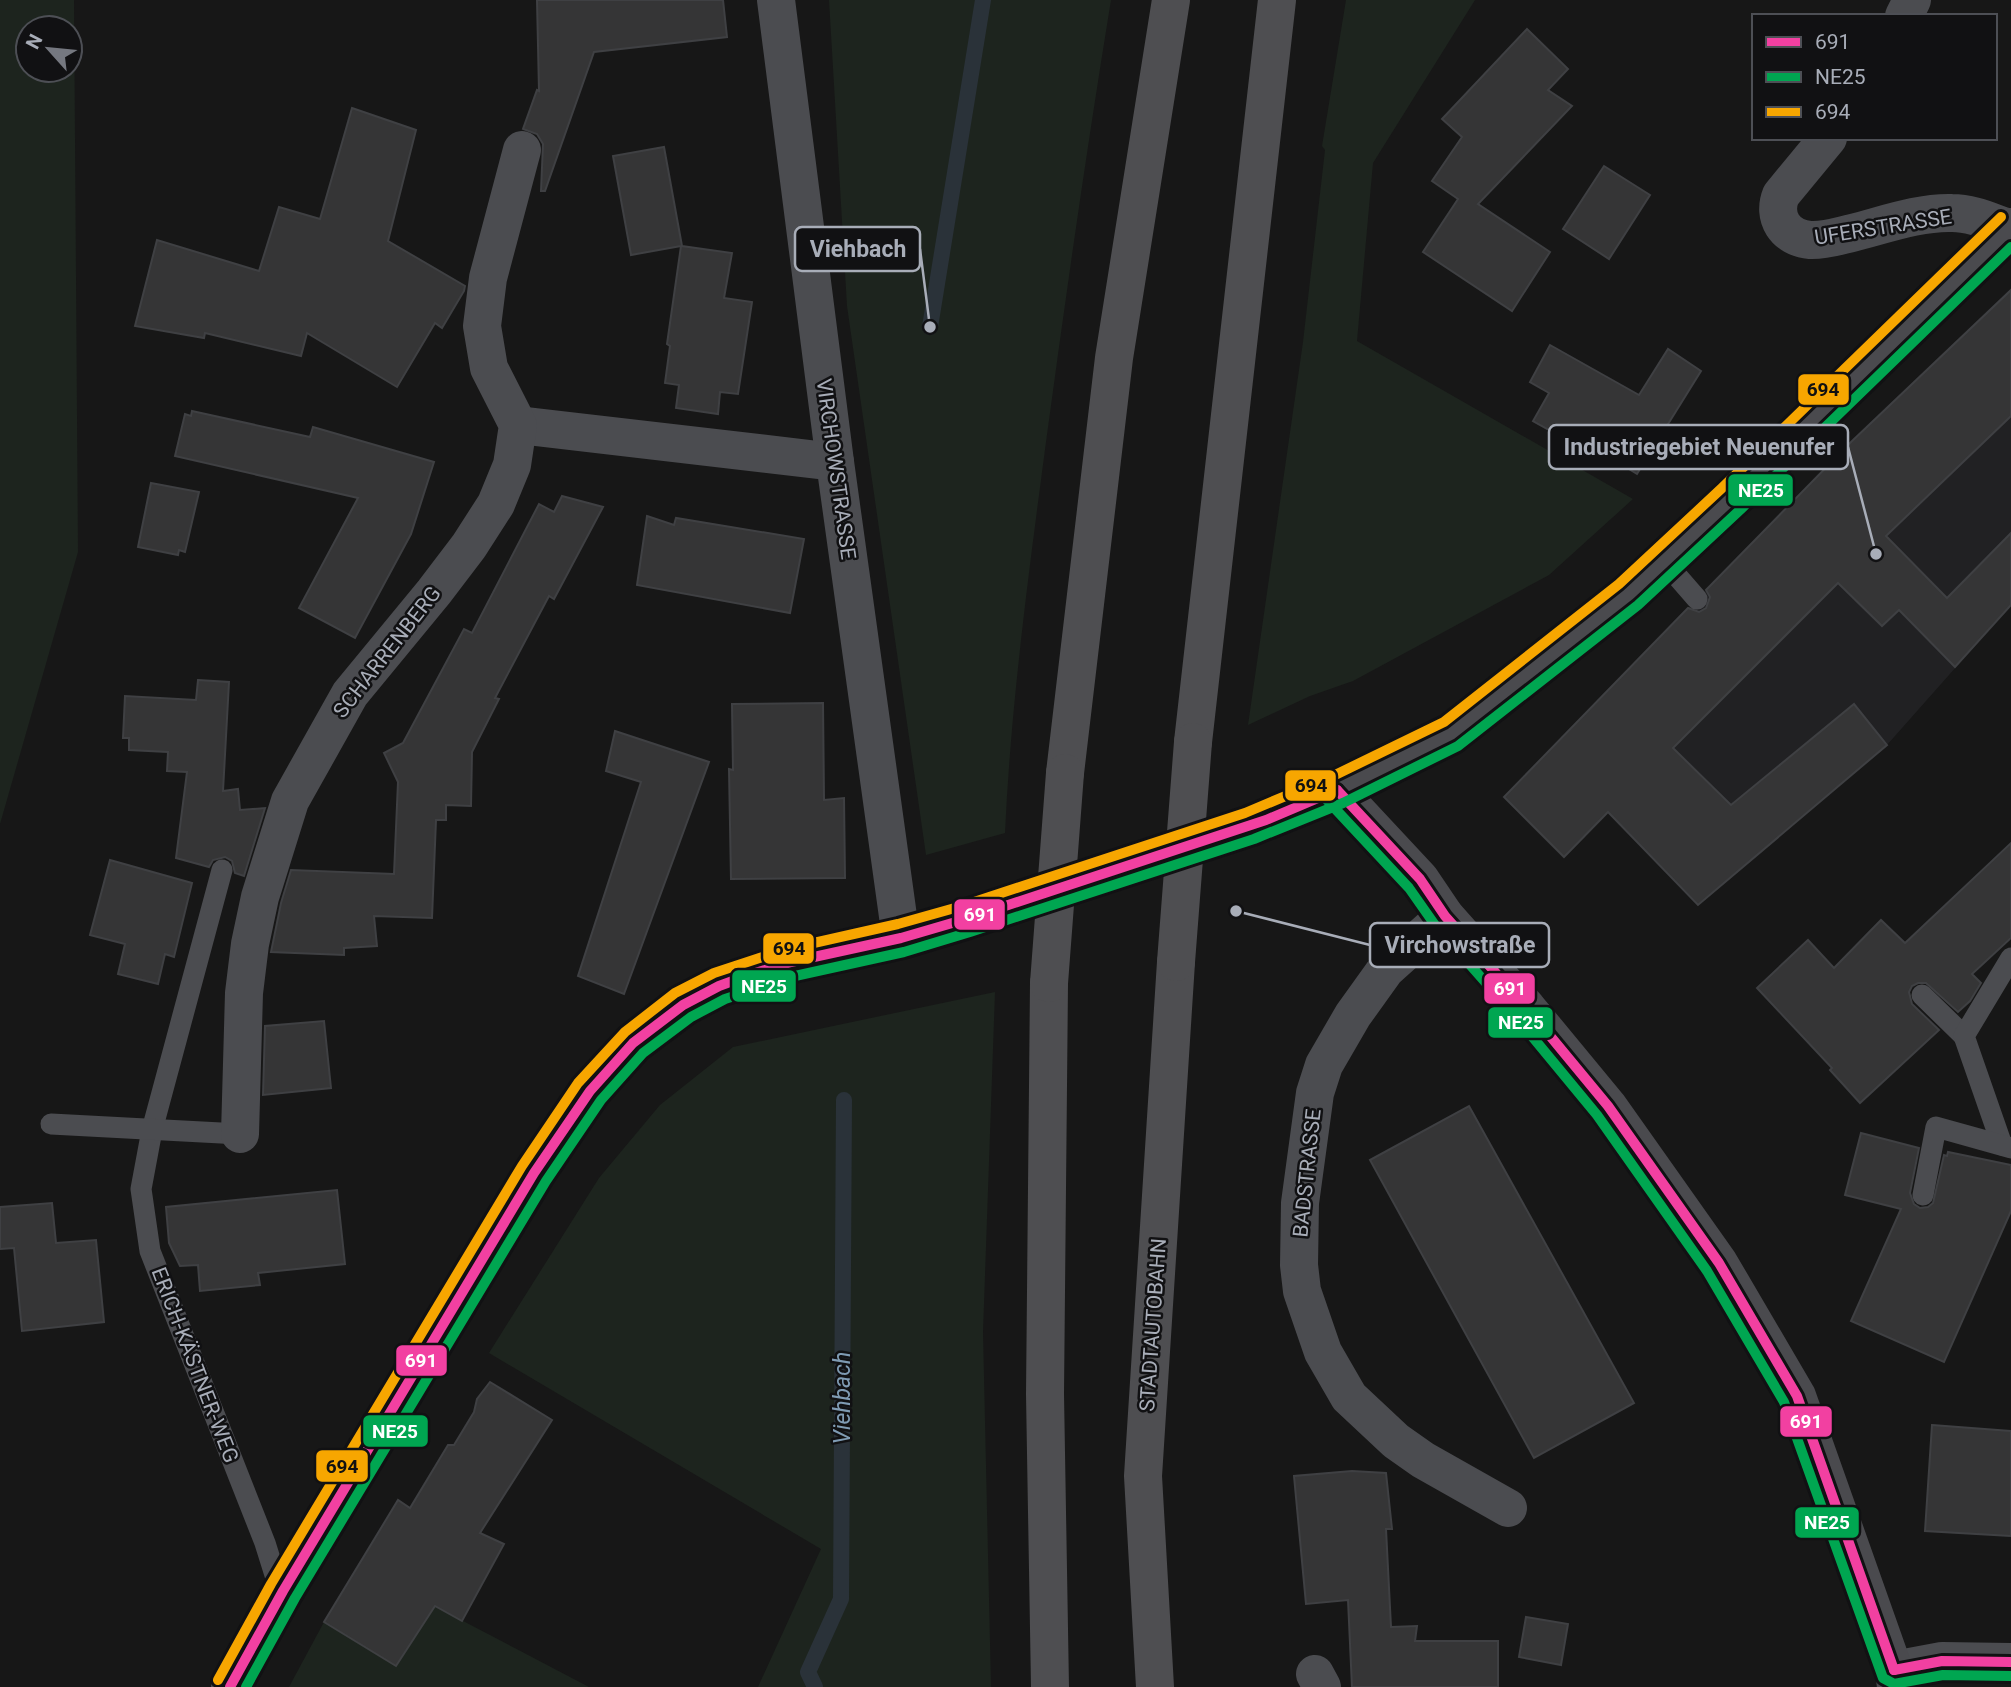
<svg xmlns="http://www.w3.org/2000/svg" width="2011" height="1687" viewBox="0 0 2011 1687" font-family="Roboto,sans-serif">
	<style>
		.built { fill: #212123 }
		.green { fill: #1d241e; fill-rule: evenodd }
		.lines { fill: none; stroke-linecap: round; stroke-linejoin: round }
		.stream { stroke: #2a3239; stroke-width: 16 }
		.building { fill: #353536; stroke: #3f4043; stroke-width: 2 }
		.lane { stroke: #4b4c50; stroke-width: 21 }
		.street { stroke: #4b4c50; stroke-width: 38 }
		.secondary { stroke: #4a4a4e; stroke-width: 38 }
		.highway { stroke: #4e4e51; stroke-width: 38 }
		.highway-bridge { stroke: #4e4e51; stroke-width: 38 }
		.bus-1-casing { stroke: #111113; stroke-width: 16 }
		.bus-2-casing { stroke: #111113; stroke-width: 16 }
		.bus-3-casing { stroke: #111113; stroke-width: 16 }
		.bus-1 { stroke: #f240a1; stroke-width: 10 }
		.bus-2 { stroke: #00a651; stroke-width: 10 }
		.bus-3 { stroke: #f7a600; stroke-width: 10 }
		.labels { text-anchor: middle; stroke-width: 5; stroke-linejoin: round; paint-order: stroke }
		.street-label { font-size: 21px; fill: #a8adb8; stroke: #111113 }
		.water-label { font-size: 23px; font-style: italic; fill: #7f9bb3; stroke: #111113 }
		.leader { fill: none; stroke: #a8adb8; stroke-width: 2.5 }
		.callout-dot { fill: #a8adb8; stroke: #111113; stroke-width: 2.5 }
		.callout { fill: #111113; stroke: #a8adb8; stroke-width: 2.5 }
		.callout-label { font-size: 23px; text-anchor: middle; font-weight: bold; fill: #a8adb8 }
		.line-badge { stroke: #111113; stroke-width: 2.5 }
		.badge-label { font-size: 19px; text-anchor: middle; font-weight: bold; fill: #fff }
		.pale-badge-label { font-size: 19px; text-anchor: middle; font-weight: bold; fill: #111 }
	</style>
	<rect width="100%" height="100%" fill="#171717"/>
	<polygon class="built" points="2011,290 2011,605 1887,745 1698,905 1548,752 1851,442"/>
	<g class="green">
		<path d="M0 0H74L78 552 0 824ZM28 28H70V70H28Z"/>
		<path d="M829 0H1111C1087 147 1066 294 1046 442 1029 571 1011 702 1005 833L926 855 847 306Z"/>
		<polygon points="1346,0 1475,0 1373,163 1357,341 1633,499 1549,575 1353,681 1310,696 1248,725 1303,342 1325,150 1322,146"/>
		<polygon points="995,992 983,1332 991,1687 758,1687 821,1549 489,1353 599,1178 660,1105 733,1047"/>
		<polygon points="435,1606 444,1611 589,1687 289,1687 324,1622 396,1666"/>
	</g>
	<g class="lines">
		<g class="stream">
			<polyline points="930,327 983,0"/>
			<polyline points="815,1687 808,1672 841,1599 844,1100"/>
		</g>
	</g>
	<g class="building">
		<polygon points="537,0 723,0 727,37 594,52 545,191 541,191 543,144 537,134 523,129 537,90 539,91"/>
		<polygon points="1527,29 1568,69 1548,90 1572,106 1478,204 1550,252 1512,311 1423,252 1458,199 1432,181 1462,137 1442,119"/>
		<polygon points="352,108 416,130 388,241 465,286 464,291 442,328 435,323 397,387 307,333 301,356 205,333 204,338 135,326 157,240 259,271 279,207 320,219"/>
		<polygon points="664,147 682,246 732,253 724,298 752,302 738,394 720,392 718,414 676,408 679,385 665,383 670,346 667,344 681,246 631,255 613,156"/>
		<polygon points="1604,166 1650,195 1609,259 1563,229"/>
		<polygon points="2011,290 2011,416 1886,536 1947,598 2011,533 2011,605 1955,667 1899,610 1882,626 1838,583 1673,748 1731,805 1854,704 1887,745 1698,905 1608,812 1564,857 1504,797 1688,608 1699,612 1706,608 1710,597 1706,590 1851,442"/>
		<polygon points="1550,345 1639,395 1668,349 1701,371 1637,474 1581,440 1578,446 1533,421 1549,393 1530,382"/>
		<polygon points="192,411 310,437 313,427 434,462 411,534 355,638 299,608 358,498 175,456 185,414 191,416"/>
		<polygon points="151,483 199,492 185,552 179,550 178,555 138,547"/>
		<polygon points="562,496 603,507 554,599 549,596 495,698 499,699 472,752 471,806 446,805 446,820 436,820 432,918 374,916 377,946 344,948 344,955 271,952 281,903 291,870 394,874 398,782 384,753 403,743 464,629 472,633 539,504 554,512"/>
		<polygon points="647,516 674,525 676,518 804,539 790,613 637,585"/>
		<polygon points="198,680 229,682 223,791 238,789 240,810 265,808 244,876 235,873 232,861 225,857 213,860 209,867 176,858 187,772 167,771 168,752 129,750 129,738 123,738 125,696 196,700"/>
		<polygon points="823,703 824,800 844,798 845,878 731,879 729,769 733,770 732,704"/>
		<polygon points="615,731 709,762 624,994 578,976 641,782 606,771"/>
		<polygon points="2011,843 2011,938 1972,974 1981,983 1970,1001 1958,1012 1926,983 1918,983 1912,986 1909,992 1912,1004 1939,1030 1860,1103 1830,1070 1832,1068 1757,988 1808,940 1834,968 1881,920 1905,943"/>
		<polygon points="110,860 192,883 174,957 165,954 158,984 118,974 125,944 90,935"/>
		<polygon points="324,1021 331,1088 263,1095 265,1026"/>
		<polygon points="1469,1106 1634,1403 1534,1458 1370,1160"/>
		<polygon points="1861,1133 1919,1148 1910,1193 1914,1204 1920,1208 1928,1207 1933,1203 1944,1155 1947,1156 1948,1152 2011,1165 2011,1211 1944,1362 1851,1321 1901,1209 1845,1195"/>
		<polygon points="337,1190 345,1264 258,1273 260,1285 200,1291 198,1265 180,1266 169,1243 166,1207"/>
		<polygon points="52,1203 56,1243 96,1240 104,1322 22,1331 14,1248 0,1249 0,1207"/>
		<polygon points="490,1382 552,1420 480,1533 504,1544 462,1621 435,1606 396,1666 324,1622 398,1500 410,1508 448,1445 454,1445 474,1412 477,1399"/>
		<polygon points="1932,1425 2011,1431 2011,1536 1925,1531"/>
		<polygon points="1352,1471 1386,1473 1392,1529 1386,1529 1391,1627 1417,1626 1415,1641 1498,1641 1498,1687 1352,1687 1348,1600 1306,1604 1294,1476"/>
		<polygon points="1526,1617 1568,1624 1561,1665 1519,1657"/>
	</g>
	<g class="lines">
		<g class="lane">
			<polyline points="1664,561 1697,599"/>
			<polyline points="222,870 152,1130 141,1189 150,1251 265,1543 281,1594"/>
			<polyline points="1922,995 1964,1036"/>
			<polyline points="51,1124 240,1134"/>
			<polyline points="2002,1145 1964,1036 2011,958"/>
			<polyline points="1923,1195 1936,1127 2011,1148"/>
		</g>
		<g class="street">
			<polyline points="776,0 835,462 901,938"/>
			<polyline points="1904,16 1912,0"/>
			<path d="M1828 138 1781 195C1772 217 1785 238 1810 240 1823 241 1839 236 1852 233 1884 225 1919 212 1952 213 1972 213 1991 222 2009 228"/>
			<polyline points="518,425 835,462"/>
			<polyline points="1445,916 1386,969 1353,1015 1324,1065 1315,1093 1300,1203 1299,1265 1302,1291 1323,1352 1349,1397 1396,1441 1423,1460 1508,1508"/>
			<polyline points="240,1134 244,993 250,944 260,897 290,801 350,694 434,592 469,546 496,504 512,465 518,425 489,368 482,326 488,278 522,150"/>
			<polyline points="1894,1670 1942,1661 2011,1662"/>
			<polyline points="1315,1674 1322,1687"/>
		</g>
		<g class="secondary">
			<polyline points="1337,790 1420,879 1445,916 1527,1008 1608,1106 1719,1263 1797,1396 1894,1670 1896,1687"/>
			<polyline points="230,1687 283,1591 534,1173 590,1091 633,1043 683,1005 719,986 749,975 791,962 901,938 966,919 1250,826 1337,790 1451,734 1628,595 1732,498 2011,227"/>
		</g>
		<g class="highway">
			<polyline points="1193,742 1277,0"/>
			<polyline points="1065,773 1114,358 1171,0"/>
			<polyline points="1049,983 1045,1394 1050,1687"/>
			<polyline points="1155,1687 1143,1476 1176,962"/>
		</g>
		<g class="highway-bridge">
			<polyline points="1176,962 1193,742"/>
			<polyline points="1049,983 1065,773"/>
		</g>
		<defs>
			<g id="bus-1">
				<polyline points="1337,790 1420,879 1445,916 1527,1008 1608,1106 1719,1263 1797,1396 1894,1670"/>
				<polyline points="1894,1670 1942,1661 2011,1662"/>
				<polyline points="230,1687 283,1591 534,1173 590,1091 633,1043 683,1005 719,986 749,975 791,962 901,938 966,919 1266,820 1337,790"/>
			</g>
			<g id="bus-2">
				<polyline points="1327,800 1409,888 1435,925 1516,1017 1597,1115 1707,1271 1784,1402 1883,1678 1894,1684 1943,1675 2011,1676"/>
				<polyline points="246,1687 295,1598 546,1181 601,1100 643,1053 691,1017 725,999 795,976 904,952 970,932 1254,839 1343,803 1458,746 1638,605 1742,508 2011,247"/>
			</g>
			<polyline id="bus-3" points="218,1680 271,1584 522,1166 578,1083 625,1032 675,993 714,973 787,949 898,924 962,906 1245,813 1331,777 1444,722 1619,584 1722,488 2001,217"/>
		</defs>
		<use href="#bus-1" class="bus-1-casing"/>
		<use href="#bus-2" class="bus-2-casing"/>
		<use href="#bus-3" class="bus-3-casing"/>
		<use href="#bus-1" class="bus-1"/>
		<use href="#bus-2" class="bus-2"/>
		<use href="#bus-3" class="bus-3"/>
	</g>
	<g class="labels">
		<g class="street-label">
			<text transform="translate(1883 227) rotate(-9)" y="7">UFERSTRASSE</text>
			<text transform="translate(836 469) rotate(82)" y="7">VIRCHOWSTRASSE</text>
			<text transform="translate(387 652) rotate(-52)" y="7">SCHARRENBERG</text>
			<text transform="translate(1307 1173) rotate(-84)" y="7">BADSTRASSE</text>
			<text transform="translate(1153 1325) rotate(-86)" y="7">STADTAUTOBAHN</text>
			<text transform="translate(195 1365) rotate(69)" y="7">ERICH-KÄSTNER-WEG</text>
		</g>
		<g class="water-label">
			<text transform="translate(842 1398) rotate(-90)" y="8">Viehbach</text>
		</g>
	</g>
	<path class="leader" d="M930 327L920 249M1876 554L1848 447M1236 911L1370 945"/>
	<g class="callout-dot">
		<circle cx="930" cy="327" r="7"/>
		<circle cx="1876" cy="554" r="7"/>
		<circle cx="1236" cy="911" r="7"/>
	</g>
	<g class="callout">
		<rect x="795" y="227" width="125" height="44" rx="7"/>
		<rect x="1549" y="425" width="299" height="44" rx="7"/>
		<rect x="1370" y="923" width="179" height="44" rx="7"/>
	</g>
	<g class="callout-label">
		<text x="858" y="257">Viehbach</text>
		<text x="1699" y="455">Industriegebiet Neuenufer</text>
		<text x="1460" y="953">Virchowstraße</text>
	</g>
	<g class="line-badge">
		<rect x="1797" y="373" width="53" height="33" rx="7" fill="#f7a600"/>
		<rect x="1727" y="473" width="67" height="34" rx="7" fill="#00a651"/>
		<rect x="1284" y="769" width="53" height="33" rx="7" fill="#f7a600"/>
		<rect x="953" y="898" width="53" height="33" rx="7" fill="#f240a1"/>
		<rect x="762" y="932" width="53" height="33" rx="7" fill="#f7a600"/>
		<rect x="731" y="969" width="66" height="34" rx="7" fill="#00a651"/>
		<rect x="1483" y="972" width="53" height="33" rx="7" fill="#f240a1"/>
		<rect x="1487" y="1006" width="67" height="33" rx="7" fill="#00a651"/>
		<rect x="395" y="1344" width="53" height="33" rx="7" fill="#f240a1"/>
		<rect x="1779" y="1405" width="54" height="33" rx="7" fill="#f240a1"/>
		<rect x="362" y="1414" width="67" height="34" rx="7" fill="#00a651"/>
		<rect x="315" y="1449" width="54" height="34" rx="7" fill="#f7a600"/>
		<rect x="1794" y="1506" width="66" height="33" rx="7" fill="#00a651"/>
	</g>
	<g class="badge-label">
		<text x="1761" y="497">NE25</text>
		<text x="980" y="921">691</text>
		<text x="764" y="993">NE25</text>
		<text x="1510" y="995">691</text>
		<text x="1521" y="1029">NE25</text>
		<text x="421" y="1367">691</text>
		<text x="1806" y="1428">691</text>
		<text x="395" y="1438">NE25</text>
		<text x="1827" y="1529">NE25</text>
	</g>
	<g class="pale-badge-label">
		<text x="1823" y="396">694</text>
		<text x="1311" y="792">694</text>
		<text x="789" y="955">694</text>
		<text x="342" y="1473">694</text>
	</g>
	<rect x="1752" y="14" width="245" height="126" fill="#111113" stroke="#4d4f55" stroke-width="2"/>
	<rect x="1766" y="37" width="35" height="10" fill="#f240a1" stroke="#4d4f55" stroke-width="2"/>
	<text x="1815" y="49" font-size="21" fill="#a8adb8">691</text>
	<rect x="1766" y="72" width="35" height="10" fill="#00a651" stroke="#4d4f55" stroke-width="2"/>
	<text x="1815" y="84" font-size="21" fill="#a8adb8">NE25</text>
	<rect x="1766" y="107" width="35" height="10" fill="#f7a600" stroke="#4d4f55" stroke-width="2"/>
	<text x="1815" y="119" font-size="21" fill="#a8adb8">694</text>
	<g transform="translate(49 49) rotate(297)"><circle r="33" fill="#111113" stroke="#4d4f55" stroke-width="2"/>
	<path d="M0-5L12 26L0 18L-12 26Z" fill="#757880"/>
	<text y="-10" font-size="19" font-weight="bold" text-anchor="middle" fill="#a8adb8">N</text>
	</g>
</svg>
